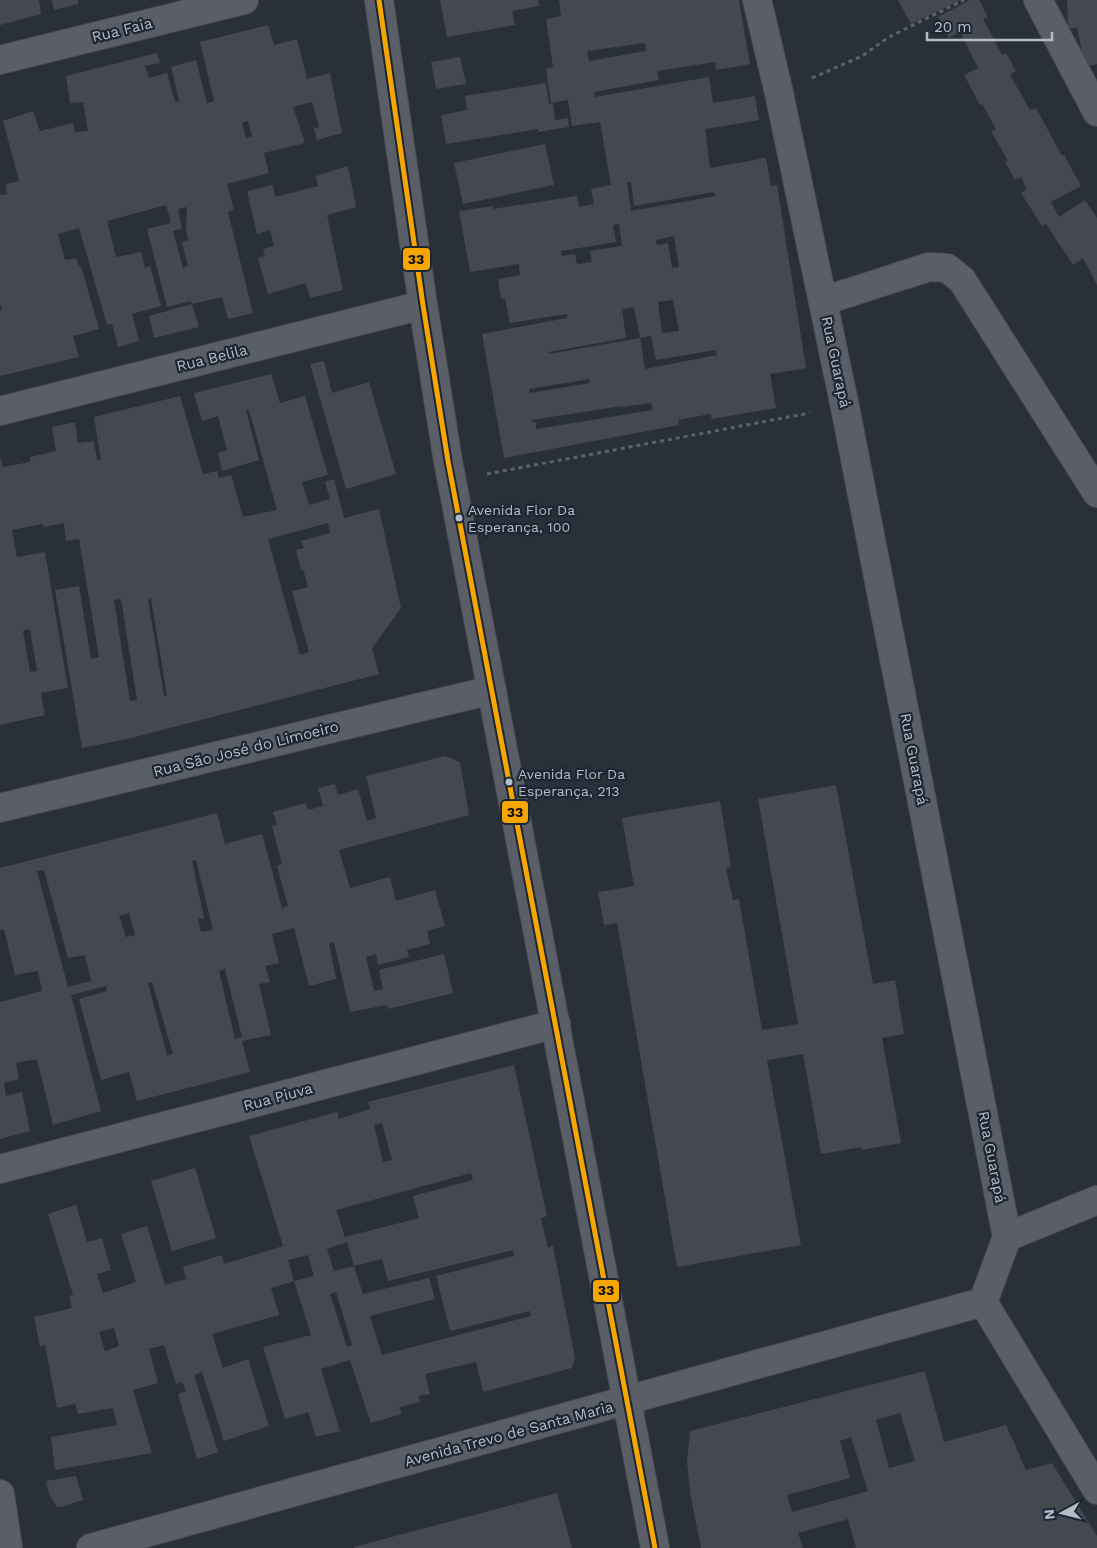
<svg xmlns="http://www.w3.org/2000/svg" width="1097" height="1548" viewBox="0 0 1097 1548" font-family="'Work Sans',sans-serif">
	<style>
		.building { fill: #444950; fill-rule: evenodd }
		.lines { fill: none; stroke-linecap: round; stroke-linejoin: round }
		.minor-casing { stroke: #484c53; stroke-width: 30 }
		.path { stroke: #5d636a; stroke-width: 3; stroke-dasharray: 4 4; stroke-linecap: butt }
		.minor { stroke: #5a5e66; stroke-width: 28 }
		.bus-1-casing { stroke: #1d2633; stroke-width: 9 }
		.bus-1 { stroke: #f7a600; stroke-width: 5 }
		.bus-dot { fill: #b4bcc9; stroke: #1d2633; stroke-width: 2 }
		.labels { text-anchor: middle; stroke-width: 4.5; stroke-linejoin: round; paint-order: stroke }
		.bus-label { font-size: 14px; fill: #b4bcc9; stroke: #1d2633; text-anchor: start }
		.street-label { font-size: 15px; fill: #b4bcc9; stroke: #1d2633 }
		.line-badge { stroke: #1d2633; stroke-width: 2 }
		.pale-badge-label { font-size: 14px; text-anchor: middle; font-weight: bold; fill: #111 }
	</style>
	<rect width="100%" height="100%" fill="#2a3038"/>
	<g class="building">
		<polygon points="0,0 39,0 41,14 0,25"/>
		<polygon points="52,0 78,0 78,4 54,10"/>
		<polygon points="440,0 538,0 539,6 512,11 515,25 447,37"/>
		<path d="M559 0H739L750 64 716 70 715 62 657 71 659 80 594 92 595 97 709 77 713 103 755 96 759 120 705 129 710 168 766 158 771 186 777 185 806 368 770 374 776 408 712 419 710 414 678 420 679 425 504 458 482 334 567 318V314L510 323 505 298 501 299 498 279 520 275 519 264 470 272 459 211 493 206V209L577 196 579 207 594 204 591 189 611 185 600 122 572 126 568 100 551 103 546 69 553 67 546 19 561 16ZM645 43 646 51 589 61 587 51ZM627 182H631L634 206 714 192 716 196 631 211ZM619 224 622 246 590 251 592 262 577 264 575 254 562 256 561 251 616 242 613 225ZM674 236 679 267 672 268 668 243 657 245 656 240ZM673 300 679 331 662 333 658 302ZM634 307 640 338 651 336 656 360 716 350 717 355 645 369 640 338 549 354V352L626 338 622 309ZM589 379 590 383 529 393V389ZM651 403 653 410 536 429V422H532V420L621 406V407Z"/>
		<polygon points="898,0 961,0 911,24"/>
		<polygon points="970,0 979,0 988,17 983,19 1002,55 1006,53 1016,71 1010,75 1030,110 1036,108 1062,156 1064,155 1081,186 1051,202 1059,217 1085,200 1097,218 1097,285 1083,258 1073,265 1046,224 1042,226 1021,193 1027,190 1021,177 1015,180 1005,162 1008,161 991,131 996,129 982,104 980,105 964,75 978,68 960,32 949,38 938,17"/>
		<polygon points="1067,0 1097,0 1097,64 1085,67 1077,28 1068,29"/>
		<path d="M268 25 274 45 297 39 307 79 330 73 342 133 317 140 314 128 319 127 312 102 293 107 305 143 264 153 269 173 227 184 234 210 228 212 253 313 228 319 222 297 192 304 191 301 167 307 147 229 171 223 166 205 107 221 116 257 141 252 145 268 150 266 161 306 132 314 139 341 118 347 112 324 107 325 79 228 58 234 65 260 76 258 79 266H81L99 329 73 336 79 357 0 376V310H2L0 303V195L7 194 6 184 19 181 3 121 33 111 40 131 73 123 75 132 88 131 83 102 70 103 66 76 157 53 160 63 145 66 149 78 167 73 175 102 179 101 171 67 196 60 207 103 214 101 200 42ZM248 121 252 136 246 138 242 123ZM187 207 186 228 188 240 182 242 188 266 183 268 173 231 182 229 178 209Z"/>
		<polygon points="460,57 466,84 436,89 431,62"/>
		<polygon points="546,83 549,104 553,104 555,120 568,118 569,127 538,132 538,129 446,144 441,115 467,110 465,96"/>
		<polygon points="545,144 554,185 463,204 454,163"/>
		<polygon points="348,166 356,207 327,215 343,290 310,298 306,283 268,294 258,258 265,256 263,249 274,246 270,230 257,234 247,191 273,185 275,197 318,186 316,176"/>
		<polygon points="192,304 199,327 154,338 149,316"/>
		<polygon points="324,361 332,393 369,382 396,474 346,489 310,364"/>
		<path d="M271 374 280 403 305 396 328 475 302 482 309 505 330 499 325 482 334 479 344 518 379 509 401 608 372 648 379 674 127 739 82 748 55 590 79 586 91 659 99 657 79 539 66 541 64 523 44 527 43 524 12 530 17 557 45 552 68 688 41 693 45 715 0 725V457L3 467 30 462V457L56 451 52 427 75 422 78 443 94 441 97 460H101L94 417 180 396 203 474 217 471 219 478 231 475 243 517 277 510 249 410H246L259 460 222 471 218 453 227 450 218 416 202 421 194 393ZM328 523 330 533 301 541 304 548 296 550 301 570 303 569 308 587 292 591 309 652 300 655 268 539ZM151 598 167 696H164L148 600ZM121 599 137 700 130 701 114 600ZM30 629 37 671 30 672 23 631Z"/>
		<path d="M445 756 460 762 469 815 339 850 350 888 390 877 396 901 435 890 445 926 427 931 430 944 407 950 409 957 378 965 376 954 366 957 374 991 383 989 379 970 444 954 453 993 388 1009 387 1005 350 1012 334 942 329 944 336 979 309 986 294 928 272 934 279 963 265 966 270 982 259 984 271 1035 242 1041 250 1072 137 1101 129 1072 101 1080 79 999 107 991 106 986 71 995 101 1111 53 1125 37 1059 16 1063 19 1079 4 1083 6 1096 22 1092 30 1131 0 1139V1002L42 991 38 971 15 975 4 929 0 930V868L217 813 225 844 262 834 282 908 288 906 277 866 282 864 272 826 277 825 273 812 306 803 308 810 323 806 318 788 335 784 338 795 358 789 367 821 376 818 366 776ZM196 860 213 930 201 932 198 919 204 918 192 861ZM44 870 68 958 85 955 91 981 68 987 37 871ZM129 913 135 935 126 937 119 916ZM225 969 242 1037 235 1039 219 971ZM152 982 173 1054 167 1055 148 983Z"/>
		<polygon points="836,785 873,984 895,980 904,1034 882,1038 901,1143 862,1150 862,1147 821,1154 803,1054 767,1060 801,1245 677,1267 617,923 604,925 598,892 634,886 622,818 720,801 731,867 726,868 733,900 739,899 762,1030 798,1024 758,799"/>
		<path d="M514 1065 547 1216 541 1218 548 1248 553 1246 575 1358 572 1368 483 1392 476 1362 425 1374 430 1394 419 1396 420 1402 399 1407 402 1414 371 1423 350 1360 321 1369 340 1431 316 1437 308 1412 285 1419 263 1347 311 1335 294 1281 314 1276 308 1255 288 1260 294 1281 271 1288 279 1315 212 1334 223 1368 248 1359 269 1426 224 1441 202 1372 194 1375 218 1452 197 1459 178 1394 186 1391 182 1382 176 1384 164 1345 149 1349 158 1383 133 1390 152 1453 55 1470 51 1437 117 1425 113 1408 78 1414 75 1404 57 1408 45 1345 40 1347 34 1317 72 1308 69 1296 73 1295 48 1214 76 1205 87 1242 102 1238 111 1270 97 1274 103 1293 136 1282 121 1234 147 1226 165 1285 186 1279 183 1267 222 1255 224 1264 283 1246 249 1136 337 1112 339 1119 370 1109 368 1102ZM382 1123 392 1160 383 1162 374 1125ZM471 1173 473 1180 413 1196 419 1218 345 1237 336 1210ZM347 1242 354 1266 382 1259 388 1281 513 1250 514 1256 436 1276 450 1331 530 1311 531 1316 382 1355 370 1316 435 1299 429 1278 363 1294 354 1266 334 1271 327 1249ZM336 1292 352 1345 347 1347 330 1294ZM114 1328 119 1346 105 1351 99 1332Z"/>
		<polygon points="195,1168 216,1238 172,1251 151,1181"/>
		<path d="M925 1371 944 1442 1006 1425 1026 1470 1052 1463 1097 1536V1548H856L848 1519 798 1533 803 1548H701L691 1498 687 1462 690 1431ZM900 1413 915 1461 889 1468 876 1420ZM851 1437 868 1491 792 1512 787 1495 850 1478 840 1441Z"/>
		<polygon points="76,1476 83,1500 61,1507 56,1506 49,1494 46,1481"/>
		<polygon points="557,1493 572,1548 354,1548 354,1547"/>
	</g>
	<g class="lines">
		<defs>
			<g id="minor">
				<polyline points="379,0 423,305 448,461 655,1548"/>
				<polyline points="757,0 779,93 845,407 1007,1237 983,1302"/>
				<polyline points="1038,0 1097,112"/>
				<polyline points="0,60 244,0"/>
				<polyline points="823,301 929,267 947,268 962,280 1097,493"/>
				<polyline points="0,411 423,305"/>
				<polyline points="0,808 492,690"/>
				<polyline points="0,1169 556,1024"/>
				<polyline points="1007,1237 1097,1200"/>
				<polyline points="983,1302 1097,1490"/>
				<polyline points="0,1494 8,1548"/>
				<polyline points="91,1548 983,1302"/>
			</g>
		</defs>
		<use href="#minor" class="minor-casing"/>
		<g class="path">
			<polyline points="812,78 862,56 889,37 964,0"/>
			<polyline points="487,474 810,413"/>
		</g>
		<use href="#minor" class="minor"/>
		<defs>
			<polyline id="bus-1" points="379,0 423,305 448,461 655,1548"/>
		</defs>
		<use href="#bus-1" class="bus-1-casing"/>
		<use href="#bus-1" class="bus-1"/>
	</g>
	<g class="bus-dot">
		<circle cx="459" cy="518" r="4.5"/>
		<circle cx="509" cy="782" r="4.5"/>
	</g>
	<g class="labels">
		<g class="bus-label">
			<text x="468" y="515">Avenida Flor Da<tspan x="468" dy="17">Esperança, 100</tspan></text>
			<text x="518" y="779">Avenida Flor Da<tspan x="518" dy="17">Esperança, 213</tspan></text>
		</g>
		<g class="street-label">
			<text transform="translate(122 30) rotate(-14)" y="5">Rua Faia</text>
			<text transform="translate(212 358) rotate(-14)" y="5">Rua Belila</text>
			<text transform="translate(836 362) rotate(78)" y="5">Rua Guarapá</text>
			<text transform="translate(246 749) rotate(-14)" y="5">Rua São José do Limoeiro</text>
			<text transform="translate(914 759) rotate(79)" y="5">Rua Guarapá</text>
			<text transform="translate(278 1097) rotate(-15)" y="5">Rua Piuva</text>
			<text transform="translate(992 1157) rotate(79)" y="5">Rua Guarapá</text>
			<text transform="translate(509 1434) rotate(-15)" y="5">Avenida Trevo de Santa Maria</text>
		</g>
	</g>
	<g class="line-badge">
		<rect x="402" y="247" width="29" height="24" rx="5" fill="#f7a600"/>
		<rect x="501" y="800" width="28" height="24" rx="5" fill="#f7a600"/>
		<rect x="592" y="1279" width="28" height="24" rx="5" fill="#f7a600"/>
	</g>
	<g class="pale-badge-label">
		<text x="416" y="264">33</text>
		<text x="515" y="817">33</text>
		<text x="606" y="1295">33</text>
	</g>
	<g transform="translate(1062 1513) rotate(263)" stroke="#1d2633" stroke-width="4" paint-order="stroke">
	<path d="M0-4L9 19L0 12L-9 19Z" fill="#b4bcc9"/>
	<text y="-8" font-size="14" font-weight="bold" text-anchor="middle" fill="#b4bcc9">N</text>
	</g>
	<path d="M927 32v8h125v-8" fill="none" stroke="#b4bcc9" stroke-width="2.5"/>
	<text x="934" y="32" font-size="15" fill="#b4bcc9" stroke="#1d2633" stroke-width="4" paint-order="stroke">20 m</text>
</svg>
